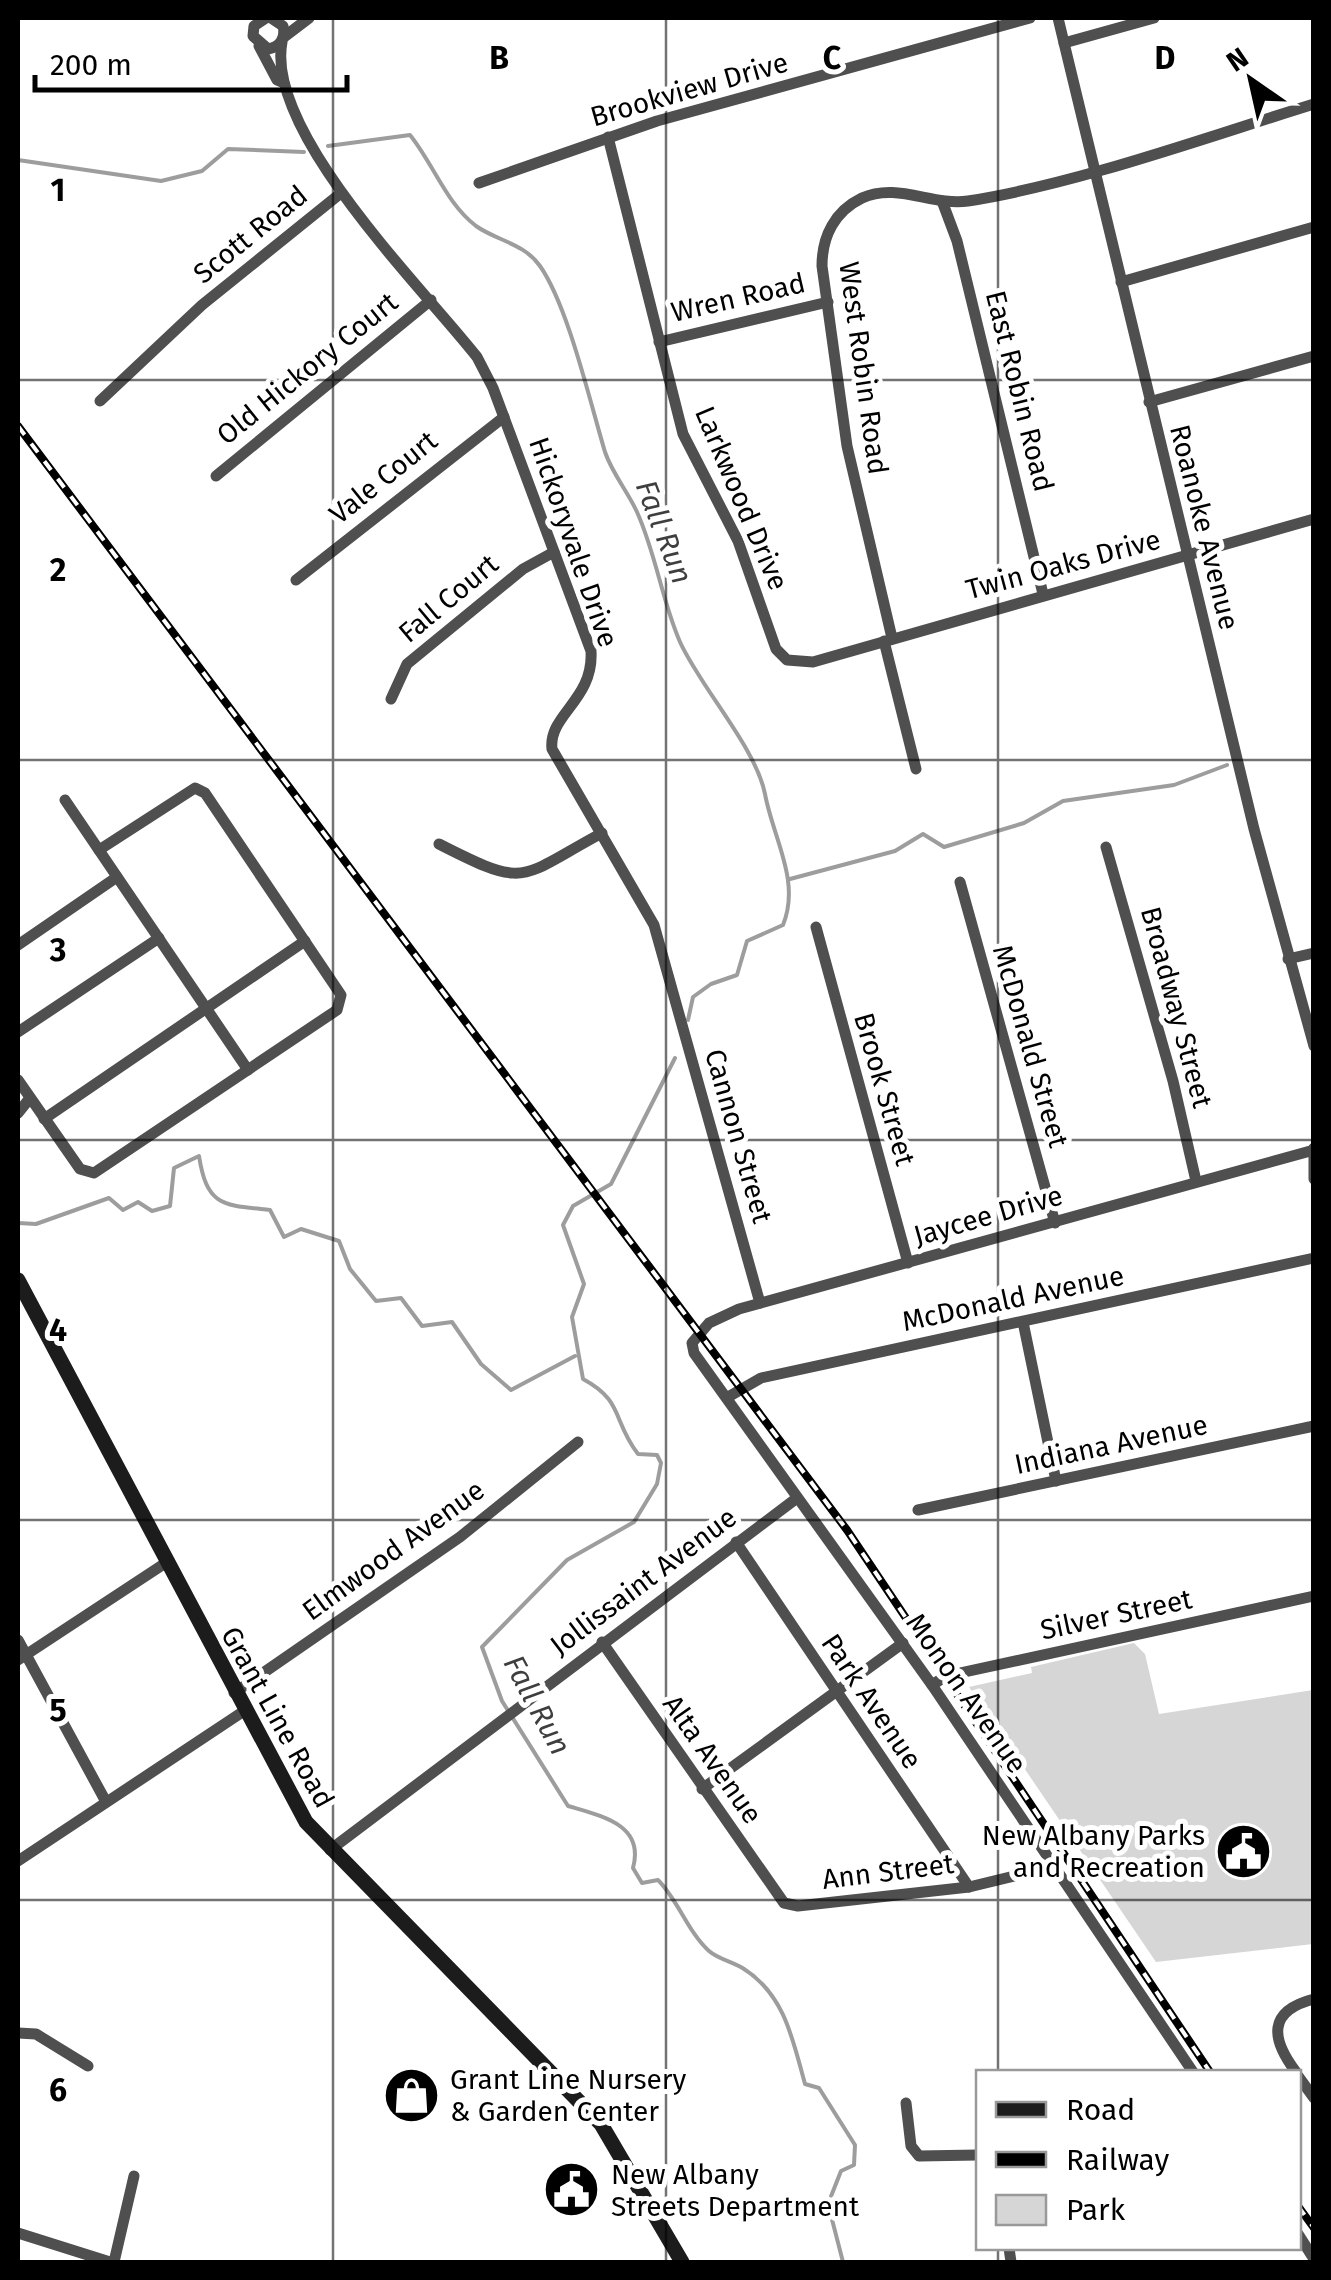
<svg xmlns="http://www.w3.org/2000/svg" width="1331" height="2280" viewBox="0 0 1331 2280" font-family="'Fira Sans',sans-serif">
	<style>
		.green { fill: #d6d6d6 }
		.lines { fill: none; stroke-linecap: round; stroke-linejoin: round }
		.stream { stroke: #9d9d9d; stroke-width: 4 }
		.street { stroke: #4f4f4f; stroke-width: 11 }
		.secondary { stroke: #1c1c1c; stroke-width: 15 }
		.rail-casing { stroke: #000; stroke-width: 8 }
		.rail { stroke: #fff; stroke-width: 4; stroke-dasharray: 11; stroke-linecap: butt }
		.grid { fill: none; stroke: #000; stroke-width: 2.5; stroke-opacity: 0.55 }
		.labels { text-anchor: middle; stroke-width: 10; stroke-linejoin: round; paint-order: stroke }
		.street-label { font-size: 28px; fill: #000; stroke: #fff }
		.poi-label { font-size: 28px; fill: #000; stroke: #fff; text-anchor: start }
		.water-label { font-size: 30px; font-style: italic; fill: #3e3e3e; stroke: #fff }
		.grid-label { font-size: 32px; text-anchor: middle; font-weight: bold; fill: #000; stroke: #fff; stroke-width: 10; stroke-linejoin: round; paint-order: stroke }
	</style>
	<rect width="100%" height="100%" fill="#fff"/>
	<polygon class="green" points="1134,1643 1145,1654 1159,1714 1313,1690 1313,1944 1156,1962 969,1687 1032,1673 1031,1667"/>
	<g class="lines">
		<g class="stream">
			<path d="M328 146 410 135C434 165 446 203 476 226 497 241 524 243 540 266 568 306 590 402 605 452 612 473 628 492 637 512 656 554 662 601 680 642 701 688 756 748 765 794 773 838 801 881 783 925L747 941 737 975 711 984 693 997 688 1020"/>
			<polyline points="18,160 161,181 202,171 228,149 304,152"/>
			<polyline points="790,879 895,851 923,834 944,847 1024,823 1063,801 1174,785 1227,765"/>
			<path d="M675 1058 611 1184 573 1206 563 1225 584 1284 572 1317 583 1379C624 1401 612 1420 638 1454L657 1455 661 1463 657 1484 634 1522 567 1560 482 1647 502 1701 568 1806C601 1816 645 1824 633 1868L642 1883 658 1880C678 1900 688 1932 709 1951 718 1959 733 1962 744 1969 785 1995 793 2041 805 2084L819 2088 855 2145 854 2165 841 2171 828 2204 843 2262"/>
			<path d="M18 1223 36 1224 109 1198 123 1210 138 1202 152 1211 170 1206 174 1168 199 1156C207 1207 223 1205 270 1210L284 1237 301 1229 339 1241 350 1269 376 1301 401 1298 422 1326 452 1322 481 1364 511 1390 575 1356"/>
		</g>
		<g class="street">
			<path d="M266 18 254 26 253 36 268 49C280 47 286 38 283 26L271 18"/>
			<polyline points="1058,18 1254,829 1314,1046"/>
			<polyline points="284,37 309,18"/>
			<path d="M282 42C265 132 422 287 477 357L493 388 591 651C594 700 548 715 552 749L654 925 760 1303"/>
			<polyline points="1064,43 1154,18"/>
			<polyline points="259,46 277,80 284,83"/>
			<polyline points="608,137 683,434 738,541 776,649 787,660 813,662 1314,519"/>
			<polyline points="479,183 657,121 1030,18"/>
			<polyline points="942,201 957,241 1043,594"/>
			<polyline points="1121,282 1314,227"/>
			<polyline points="659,342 828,302"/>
			<polyline points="100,401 202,305 341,193"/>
			<polyline points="1149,402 1314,356"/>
			<polyline points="216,476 431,300"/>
			<polyline points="296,580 504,417"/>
			<path d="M892 638 847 446 822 266C822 236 835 211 862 198 897 182 932 206 968 201 1077 184 1207 137 1314 104"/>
			<polyline points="884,641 916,769"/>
			<polyline points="391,699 407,664 523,569 554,552"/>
			<polyline points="65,800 248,1070"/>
			<path d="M439 844C529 890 518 878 602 833"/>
			<polyline points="1106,847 1173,1081 1196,1181"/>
			<polyline points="960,882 1055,1223"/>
			<polyline points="816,927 908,1263"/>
			<polyline points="18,945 117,877"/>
			<polyline points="1288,959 1314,953"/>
			<polyline points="18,1032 159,938"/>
			<polyline points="18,1080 80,1169 94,1173 337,1010 341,995 205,793 195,788 99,850"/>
			<polyline points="18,1113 30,1098"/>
			<polyline points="44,1119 305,941"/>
			<polyline points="1314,1148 1314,1179"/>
			<polyline points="1023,1322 1056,1481"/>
			<polyline points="728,1397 761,1378 1314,1258"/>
			<polyline points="918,1510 1314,1426"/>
			<polyline points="736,1542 969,1887"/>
			<polyline points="18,1640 105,1800"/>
			<polyline points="602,1642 784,1903 798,1906 969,1887 1056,1866"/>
			<polyline points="18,1660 167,1562"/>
			<polyline points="932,1685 946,1676 1314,1596"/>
			<polyline points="234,1693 460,1537 578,1442"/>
			<polyline points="702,1789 903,1643"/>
			<polyline points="330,1850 797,1498"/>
			<polyline points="18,1861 244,1711"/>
			<polyline points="18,2033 36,2034 88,2066"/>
			<polyline points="1193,2072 932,1685 694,1353 692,1343 709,1323 739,1309 1314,1150"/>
			<path d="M1296 2072C1271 2039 1267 2011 1314 1999"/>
			<polyline points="1298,2076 1314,2098"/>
			<polyline points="906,2103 911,2146 919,2156 978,2155"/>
			<polyline points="18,2233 110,2262"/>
			<polyline points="1298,2234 1314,2259"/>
			<polyline points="1009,2248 1011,2262"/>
			<polyline points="114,2262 134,2176"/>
		</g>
		<polyline class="secondary" points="18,1280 306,1822 601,2124 682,2262"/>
		<defs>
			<g id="rail">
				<polyline points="18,426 847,1530 1210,2072"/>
				<polyline points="1298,2206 1314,2228"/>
			</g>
		</defs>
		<use href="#rail" class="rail-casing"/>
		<use href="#rail" class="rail"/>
	</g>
	<path class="grid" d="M333 18V2262M666 18V2262M998 18V2072M18 380H1314M18 760H1314M18 1140H1314M18 1520H1314M18 1900H1314M998 2248V2262"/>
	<defs>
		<symbol id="civic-disc" viewBox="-11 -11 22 22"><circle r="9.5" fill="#000" stroke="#fff"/><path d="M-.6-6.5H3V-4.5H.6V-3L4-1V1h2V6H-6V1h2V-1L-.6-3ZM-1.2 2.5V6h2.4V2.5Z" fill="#fff"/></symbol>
		<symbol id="shop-disc" viewBox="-11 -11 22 22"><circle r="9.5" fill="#000" stroke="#fff"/><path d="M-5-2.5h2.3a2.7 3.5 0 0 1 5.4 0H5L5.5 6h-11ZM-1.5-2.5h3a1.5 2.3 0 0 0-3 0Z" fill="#fff"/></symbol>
	</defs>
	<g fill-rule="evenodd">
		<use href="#civic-disc" x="1212" y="1820" width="63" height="63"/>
		<use href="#shop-disc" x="380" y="2064" width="63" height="63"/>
		<use href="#civic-disc" x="540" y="2158" width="63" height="63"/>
	</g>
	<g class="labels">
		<g class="street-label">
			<text transform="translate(689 89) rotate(-16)" y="10">Brookview Drive</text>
			<text transform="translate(250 234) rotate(-39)" y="10">Scott Road</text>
			<text transform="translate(738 297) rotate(-13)" y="10">Wren Road</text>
			<text transform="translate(307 368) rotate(-39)" y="10">Old Hickory Court</text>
			<text transform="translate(864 368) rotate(82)" y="10">West Robin Road</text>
			<text transform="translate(1020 391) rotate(76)" y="10">East Robin Road</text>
			<text transform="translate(383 477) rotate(-39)" y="10">Vale Court</text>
			<text transform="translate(742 498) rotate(67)" y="10">Larkwood Drive</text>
			<text transform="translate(1205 527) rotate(76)" y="10">Roanoke Avenue</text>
			<text transform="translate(574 542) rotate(71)" y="10">Hickoryvale Drive</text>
			<text transform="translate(1063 564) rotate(-15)" y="10">Twin Oaks Drive</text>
			<text transform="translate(448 598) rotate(-40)" y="10">Fall Court</text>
			<text transform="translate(1177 1007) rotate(75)" y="10">Broadway Street</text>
			<text transform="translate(1031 1046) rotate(74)" y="10">McDonald Street</text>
			<text transform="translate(885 1089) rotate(74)" y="10">Brook Street</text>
			<text transform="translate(739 1136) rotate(74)" y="10">Cannon Street</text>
			<text transform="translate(988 1215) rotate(-16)" y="10">Jaycee Drive</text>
			<text transform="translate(1013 1298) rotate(-12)" y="10">McDonald Avenue</text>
			<text transform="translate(1111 1444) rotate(-12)" y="10">Indiana Avenue</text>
			<text transform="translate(393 1550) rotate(-36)" y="10">Elmwood Avenue</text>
			<text transform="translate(643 1581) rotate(-37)" y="10">Jollissaint Avenue</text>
			<text transform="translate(1116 1614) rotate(-12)" y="10">Silver Street</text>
			<text transform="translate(967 1693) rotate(55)" y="10">Monon Avenue</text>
			<text transform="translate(872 1701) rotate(56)" y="10">Park Avenue</text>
			<text transform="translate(278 1717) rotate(61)" y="10">Grant Line Road</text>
			<text transform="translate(713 1759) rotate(55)" y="10">Alta Avenue</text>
			<text transform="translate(888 1871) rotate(-7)" y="10">Ann Street</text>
		</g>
		<g class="poi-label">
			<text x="1205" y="1845" text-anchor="end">New Albany Parks<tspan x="1205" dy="32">and Recreation</tspan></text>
			<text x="450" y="2089">Grant Line Nursery<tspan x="450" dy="32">&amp; Garden Center</tspan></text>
			<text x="611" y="2184">New Albany<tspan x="611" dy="32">Streets Department</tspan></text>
		</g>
		<g class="water-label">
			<text transform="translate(664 532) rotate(69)" y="10">Fall Run</text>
			<text transform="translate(537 1705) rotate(62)" y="10">Fall Run</text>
		</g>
	</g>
	<g class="grid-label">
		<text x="499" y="69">B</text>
		<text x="832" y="69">C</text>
		<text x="1165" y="69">D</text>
		<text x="58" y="201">1</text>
		<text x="58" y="581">2</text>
		<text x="58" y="961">3</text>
		<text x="58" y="1341">4</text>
		<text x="58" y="1721">5</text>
		<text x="58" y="2101">6</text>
	</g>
	<rect width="1331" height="2280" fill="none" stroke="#000000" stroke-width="40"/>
	<rect x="976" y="2070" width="325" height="180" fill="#ffffff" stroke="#999999" stroke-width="2.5"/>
	<rect x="996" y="2102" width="50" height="15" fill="#1c1c1c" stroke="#999999" stroke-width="2.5"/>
	<text x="1066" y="2120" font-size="30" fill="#000000">Road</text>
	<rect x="996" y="2152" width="50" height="15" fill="#000000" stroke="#999999" stroke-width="2.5"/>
	<text x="1066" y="2170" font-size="30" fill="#000000">Railway</text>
	<rect x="996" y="2195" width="50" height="30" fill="#d6d6d6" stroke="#999999" stroke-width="2.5"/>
	<text x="1066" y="2220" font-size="30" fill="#000000">Park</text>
	<g transform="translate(1251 80) rotate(326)" stroke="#ffffff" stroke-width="8" paint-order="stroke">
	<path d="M0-8L18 38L0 25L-18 38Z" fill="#000000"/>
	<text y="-15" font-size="28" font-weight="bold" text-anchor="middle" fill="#000000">N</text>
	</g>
	<path d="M35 75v15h312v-15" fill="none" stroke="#000000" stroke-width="5"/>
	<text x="50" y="75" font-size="30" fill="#000000" stroke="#ffffff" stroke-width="8" paint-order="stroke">200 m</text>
</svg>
